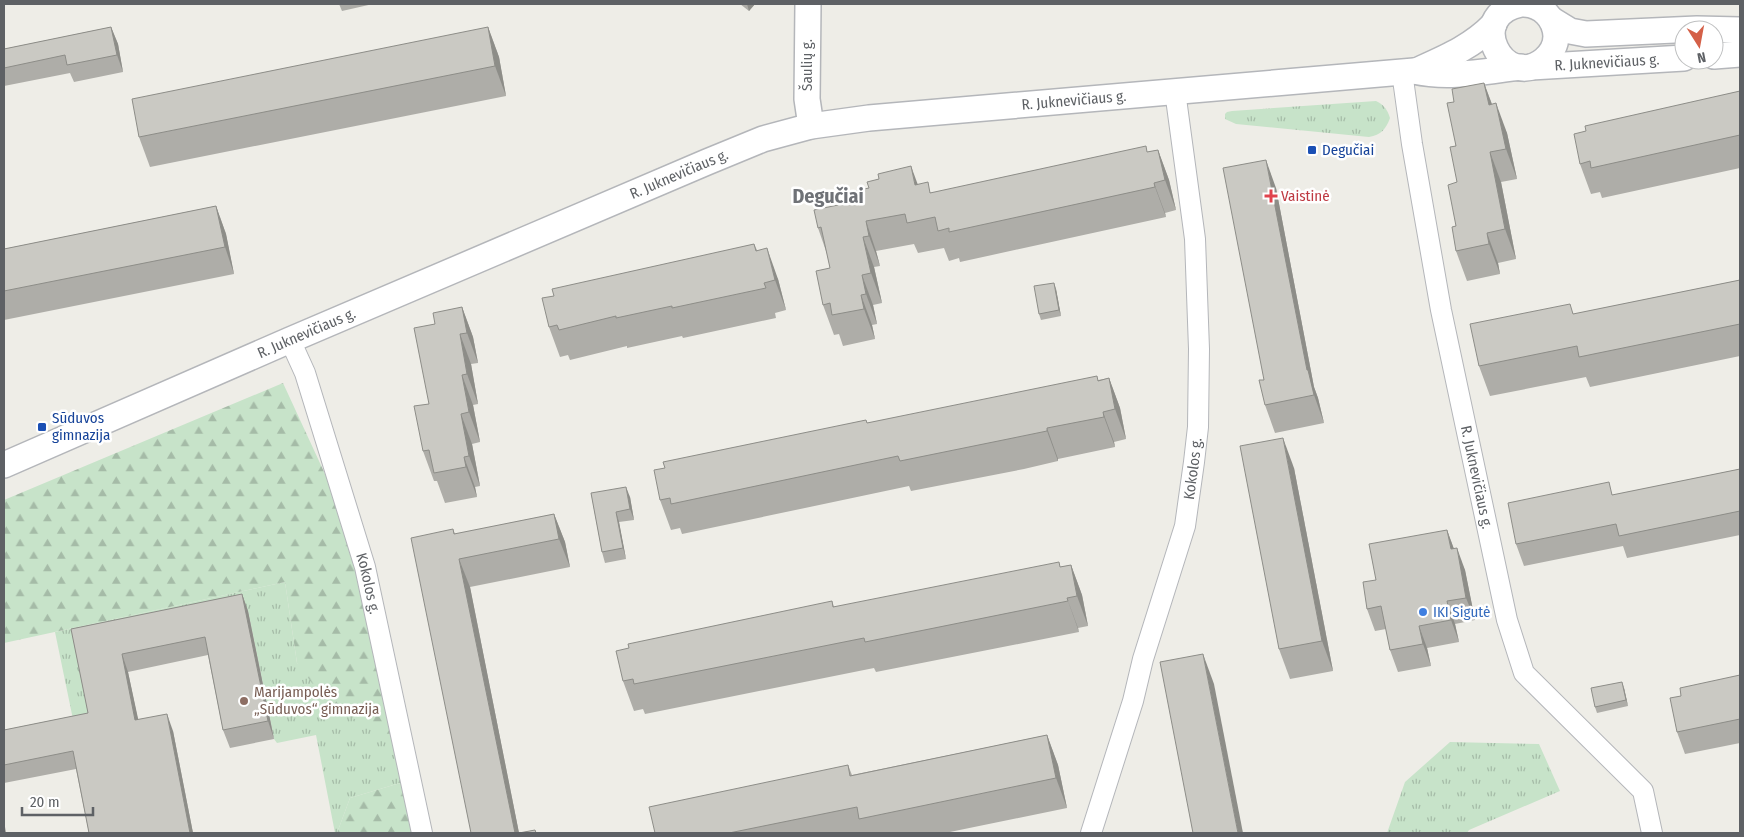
<svg xmlns="http://www.w3.org/2000/svg" width="1744" height="837" viewBox="0 0 1744 837" font-family="'Fira Sans Condensed',sans-serif">
	<style>
		.grass { fill: url(#grass-tufts) }
		.forest { fill: url(#forest-firs) }
		.lines { fill: none; stroke-linecap: round; stroke-linejoin: round }
		.minor-casing { stroke: #b4b6ba; stroke-width: 22 }
		.tertiary-casing { stroke: #b4b6ba; stroke-width: 28 }
		.minor { stroke: #fff; stroke-width: 20 }
		.tertiary { stroke: #fff; stroke-width: 25 }
		.wall { fill: #aeada8 }
		.shaded-wall { fill: #8d8d88 }
		.building { fill: #cac9c3; stroke: #8d8d88 }
		.transit-dot { fill: #1a4fb4; stroke: #fff; stroke-width: 2 }
		.health-dot { fill: #e0444e; stroke: #fff; stroke-width: 2 }
		.shop-dot { fill: #3f7fe0; stroke: #fff; stroke-width: 2 }
		.education-dot { fill: #8d6e63; stroke: #fff; stroke-width: 2 }
		.labels { text-anchor: middle; stroke-width: 5; stroke-linejoin: round; paint-order: stroke }
		.street-label { font-size: 15px; fill: #5e6165; stroke: #fff }
		.transit-label { font-size: 15px; fill: #164399; stroke: #fff; text-anchor: start }
		.health-label { font-size: 15px; fill: #be3a42; stroke: #fff; text-anchor: start }
		.shop-label { font-size: 15px; fill: #366cbe; stroke: #fff; text-anchor: start }
		.education-label { font-size: 15px; fill: #785e54; stroke: #fff; text-anchor: start }
		.district-label { font-size: 20px; font-weight: bold; fill: #6f7277; stroke: #fff }
	</style>
	<defs>
		<pattern id="grass-tufts" width="24" height="20" patternUnits="userSpaceOnUse" patternTransform="scale(1.25)"><rect width="24" height="20" fill="#c7e3c9"/><path d="M3 7l-1-3M5 7V3M7 7l1-3M15 17l-1-3M17 17v-4M19 17l1-3" fill="none" stroke="#a5bba7"/></pattern>
		<pattern id="forest-firs" width="22" height="20" patternUnits="userSpaceOnUse" patternTransform="scale(1.25)"><rect width="22" height="20" fill="#c7e3c9"/><path d="M5 1l3.5 6h-7zM16 11l3.5 6h-7z" fill="#a5bba7"/></pattern>
	</defs>
	<rect width="100%" height="100%" fill="#eeede7"/>
	<g class="grass">
		<path d="M1376 101C1384 105 1387 109 1390 118 1386 129 1381 135 1369 137L1236 124 1225 119V114L1227 112 1232 111Z"/>
		<polygon points="285,582 297,663 402,742 410,780 350,798 337,833 335,833 316,735 277,743 274,739 248,611 78,646 94,731 76,734 55,632"/>
		<polygon points="1450,742 1539,744 1560,791 1469,830 1467,833 1387,833 1405,782"/>
	</g>
	<g class="forest">
		<polygon points="283,383 361,552 402,742 330,707 297,663 285,582 4,643 4,500"/>
		<polygon points="410,780 422,833 337,833 350,798"/>
	</g>
	<g class="lines">
		<defs>
			<g id="minor">
				<path id="s1" d="M1402 72 1412 144 1441 310 1507 620 1524 673 1643 791 1652 833"/>
				<path id="s2" d="M290 340 305 373 365 567 422 833"/>
				<path id="s3" d="M1091 833 1133 701 1143 659 1185 526 1194 462 1198 427 1199 349 1195 239 1175 91"/>
			</g>
			<g id="tertiary">
				<polyline points="808,4 807,99 811,126"/>
				<path d="M1521 4C1463 15 1504 93 1544 60 1551 54 1556 45 1556 36 1555 18 1542 5 1524 4"/>
				<polyline points="1552,20 1570,31 1586,34 1697,29 1740,30"/>
				<polyline points="1714,56 1740,54"/>
				<path id="s4" d="M1531 67 1684 58"/>
				<path d="M1416 71C1445 58 1472 47 1494 24"/>
				<path id="s5" d="M4 465 290 340 707 162 763 139 811 126 869 118 1414 71C1450 79 1485 71 1521 67"/>
			</g>
		</defs>
		<use href="#minor" class="minor-casing"/>
		<use href="#tertiary" class="tertiary-casing"/>
		<use href="#minor" class="minor"/>
		<use href="#tertiary" class="tertiary"/>
	</g>
	<g class="wall">
		<polygon points="339,4 373,4 342,11"/>
		<polygon points="740,4 755,4 749,11"/>
		<polygon points="111,27 118,44 123,72 74,82 70,73 4,86 4,49"/>
		<polygon points="488,27 499,57 506,96 150,167 139,137"/>
		<polygon points="1484,83 1492,104 1507,133 1517,179 1501,182 1516,259 1498,263 1500,274 1467,281 1456,251 1457,182 1454,102"/>
		<polygon points="1740,91 1740,168 1602,198 1600,192 1591,194 1580,164 1586,131"/>
		<polygon points="1158,150 1169,180 1176,210 1165,213 1166,217 960,262 959,258 949,261 944,248 918,253 914,244 876,251 880,266 874,267 882,303 873,305 877,324 872,325 875,339 843,346 839,334 834,335 823,305 830,268 827,254 818,228 838,205 918,184 931,193"/>
		<polygon points="1276,188 1314,387 1318,398 1324,423 1275,433 1265,405 1264,380"/>
		<polygon points="216,206 226,234 234,274 4,320 4,249"/>
		<polygon points="754,244 757,250 778,279 786,310 775,313 776,318 683,338 682,336 627,348 627,346 570,360 568,355 560,357 549,327 554,296"/>
		<polygon points="1740,280 1740,356 1590,387 1586,377 1490,396 1479,366 1574,314"/>
		<polygon points="1056,289 1061,316 1041,320 1039,314"/>
		<polygon points="462,307 473,337 478,363 471,364 478,404 473,405 480,442 472,444 480,486 475,487 477,497 445,503 437,481 434,481 423,451 429,404 435,324"/>
		<polygon points="1109,378 1120,408 1126,439 1114,442 1115,447 1058,459 1058,461 1024,469 911,491 909,486 682,534 680,528 671,530 660,500 665,468 866,420 867,423"/>
		<polygon points="1294,468 1333,671 1290,679 1279,649"/>
		<polygon points="1740,469 1740,535 1627,558 1623,546 1524,566 1516,544 1614,495"/>
		<polygon points="591,493 630,497 634,520 619,522 626,559 605,563 602,552"/>
		<polygon points="554,514 565,542 570,567 470,587 519,833 535,830 537,833 471,833 453,529 455,534"/>
		<polygon points="1447,530 1454,549 1465,570 1475,620 1455,624 1459,642 1427,648 1431,666 1398,672 1390,650 1386,629 1375,631 1367,609 1376,580"/>
		<polygon points="1071,565 1082,595 1088,626 1078,628 1079,632 876,672 874,668 645,714 643,709 634,711 623,681 832,601 834,607"/>
		<polygon points="242,594 248,611 274,739 230,748 223,730 208,655 128,672 138,720 173,731 193,833 89,833 76,769 4,783 4,730 88,713 71,629"/>
		<polygon points="1740,675 1740,743 1685,754 1677,732 1681,696"/>
		<polygon points="1624,688 1628,706 1597,713 1595,707"/>
		<polygon points="1047,735 1058,765 1067,808 945,833 655,833 848,765 852,775"/>
	</g>
	<g class="shaded-wall">
		<polygon points="747,4 755,4 749,11"/>
		<polygon points="111,27 118,44 123,72 117,55"/>
		<polygon points="488,27 499,57 506,96 495,66"/>
		<polygon points="1484,83 1495,113 1489,105"/>
		<polygon points="1496,103 1507,133 1517,179 1506,149"/>
		<polygon points="1158,150 1169,180 1176,210 1165,180"/>
		<polygon points="1490,152 1501,182 1516,259 1505,229"/>
		<polygon points="1266,160 1276,188 1314,387 1318,398 1324,423 1314,395 1307,370"/>
		<polygon points="911,166 922,196 915,185"/>
		<polygon points="1154,183 1165,213 1166,217 1155,187"/>
		<polygon points="216,206 226,234 234,274 225,247"/>
		<polygon points="866,221 876,251 880,266 869,236"/>
		<polygon points="1487,233 1498,263 1500,274 1489,244"/>
		<polygon points="863,237 874,267 882,303 871,273"/>
		<polygon points="767,248 778,279 786,310 775,280"/>
		<polygon points="862,275 873,305 877,324 866,294"/>
		<polygon points="1054,283 1056,289 1061,316 1059,310"/>
		<polygon points="861,295 872,325 875,339 864,309"/>
		<polygon points="462,307 473,337 478,363 467,333"/>
		<polygon points="460,334 471,364 478,404 467,374"/>
		<polygon points="462,375 473,405 480,442 469,412"/>
		<polygon points="1109,378 1120,408 1126,439 1115,409"/>
		<polygon points="1103,412 1114,442 1115,447 1104,417"/>
		<polygon points="461,414 472,444 480,486 469,456"/>
		<polygon points="1047,428 1058,459 1058,461 1047,431"/>
		<polygon points="1283,438 1294,468 1333,671 1322,641"/>
		<polygon points="464,457 475,487 477,497 466,467"/>
		<polygon points="626,487 630,497 634,520 630,509"/>
		<polygon points="616,512 619,522 626,559 623,548"/>
		<polygon points="554,514 565,542 570,567 559,539"/>
		<polygon points="1447,530 1455,552 1451,549"/>
		<polygon points="1457,548 1465,570 1475,620 1466,598"/>
		<polygon points="459,559 470,587 519,833 515,833"/>
		<polygon points="1071,565 1082,595 1088,626 1077,596"/>
		<polygon points="242,594 248,611 274,739 268,721"/>
		<polygon points="1067,598 1078,628 1079,632 1068,601"/>
		<polygon points="1447,601 1455,624 1459,642 1451,620"/>
		<polygon points="1419,626 1427,648 1431,666 1423,644"/>
		<polygon points="122,654 128,672 142,737 135,720"/>
		<polygon points="1203,654 1214,684 1243,833 1238,833"/>
		<polygon points="1622,682 1624,688 1628,706 1626,700"/>
		<polygon points="167,714 173,731 193,833 190,833"/>
		<polygon points="1047,735 1058,765 1067,808 1056,778"/>
		<polygon points="4,821 6,833 4,833"/>
	</g>
	<g class="building">
		<polygon points="111,27 117,55 67,65 65,55 4,68 4,49"/>
		<polygon points="488,27 495,66 139,137 132,99"/>
		<polygon points="1484,83 1489,105 1496,103 1506,149 1490,152 1505,229 1487,233 1489,244 1456,251 1452,227 1456,226 1448,185 1457,182 1450,147 1456,146 1447,103 1454,102 1452,89"/>
		<polygon points="1740,91 1740,135 1591,168 1590,161 1580,164 1574,134 1586,131 1585,126"/>
		<polygon points="1146,146 1147,152 1158,150 1165,180 1154,183 1155,187 949,232 949,228 938,231 935,217 907,223 905,214 866,221 869,236 863,237 871,273 862,275 866,294 861,295 864,309 832,315 830,303 823,305 816,271 830,268 821,227 818,228 814,210 838,205 836,195 869,188 867,182 879,179 878,174 911,166 915,185 928,182 930,193"/>
		<polygon points="1266,160 1307,370 1308,370 1314,395 1265,405 1259,380 1264,380 1223,168"/>
		<polygon points="216,206 225,247 4,291 4,249"/>
		<polygon points="754,244 756,251 767,248 775,280 764,283 766,288 672,308 672,306 616,318 616,316 559,330 557,325 549,327 542,298 554,296 552,289"/>
		<polygon points="1740,280 1740,324 1579,357 1577,346 1479,366 1470,324 1570,304 1573,314"/>
		<polygon points="1054,283 1059,310 1039,314 1034,286"/>
		<polygon points="462,307 467,333 460,334 467,374 462,375 469,412 461,414 469,456 464,457 466,467 434,473 429,450 423,451 414,406 429,404 414,328 435,324 433,313"/>
		<polygon points="1097,376 1098,381 1109,378 1115,409 1103,412 1104,417 1047,428 1047,431 1013,438 900,461 898,456 671,504 670,498 660,500 654,470 665,468 663,462 866,420 867,423"/>
		<polygon points="1283,438 1322,641 1279,649 1240,446"/>
		<polygon points="1740,469 1740,511 1619,536 1616,524 1516,544 1508,503 1609,482 1612,495"/>
		<polygon points="626,487 630,509 616,512 623,548 602,552 591,493"/>
		<polygon points="554,514 559,539 459,559 515,833 471,833 411,538 453,529 454,534"/>
		<polygon points="1447,530 1451,549 1457,548 1466,598 1447,601 1451,620 1419,626 1423,644 1390,650 1381,606 1367,609 1363,582 1376,580 1369,544"/>
		<polygon points="1059,562 1060,567 1071,565 1077,596 1067,598 1068,601 865,642 864,638 634,684 633,679 623,681 616,651 629,648 628,644 832,601 833,607"/>
		<polygon points="242,594 268,721 223,730 205,637 122,654 135,720 167,714 190,833 89,833 73,751 4,765 4,730 88,713 71,629"/>
		<polygon points="1203,654 1238,833 1193,833 1160,662"/>
		<polygon points="1740,675 1740,719 1677,732 1670,698 1681,696 1680,688"/>
		<polygon points="1622,682 1626,700 1595,707 1591,688"/>
		<polygon points="1047,735 1056,778 859,819 857,807 729,833 655,833 649,807 848,765 850,776"/>
		<polygon points="535,830 536,833 519,833"/>
	</g>
	<g class="transit-dot">
		<rect x="1307" y="145" width="10" height="10" rx="2.5"/>
		<rect x="37" y="422" width="10" height="10" rx="2.5"/>
	</g>
	<path class="health-dot" d="M1268.5 188.5h5v5h5v5h-5v5h-5v-5h-5v-5h5z"/>
	<circle class="shop-dot" cx="1423" cy="612" r="5"/>
	<circle class="education-dot" cx="244" cy="701" r="5"/>
	<g class="labels">
		<g class="street-label">
			<text dy="5" stroke="none"><textPath href="#s4" startOffset="76">R. Juknevičiaus g.</textPath></text>
			<text transform="translate(807 65) rotate(-90)" y="5">Šaulių g.</text>
			<text dy="5" stroke="none"><textPath href="#s5" startOffset="1140">R. Juknevičiaus g.</textPath></text>
			<text dy="5" stroke="none"><textPath href="#s5" startOffset="735">R. Juknevičiaus g.</textPath></text>
			<text dy="5" stroke="none"><textPath href="#s5" startOffset="330">R. Juknevičiaus g.</textPath></text>
			<text dy="5" stroke="none"><textPath href="#s3" startOffset="379">Kokolos g.</textPath></text>
			<text dy="5" stroke="none"><textPath href="#s1" startOffset="412">R. Juknevičiaus g.</textPath></text>
			<text dy="5" stroke="none"><textPath href="#s2" startOffset="256">Kokolos g.</textPath></text>
		</g>
		<g class="transit-label">
			<text x="1322" y="155">Degučiai</text>
			<text x="52" y="423">Sūduvos<tspan x="52" dy="17">gimnazija</tspan></text>
		</g>
		<g class="health-label">
			<text x="1281" y="201">Vaistinė</text>
		</g>
		<g class="shop-label">
			<text x="1433" y="617">IKI Sigutė</text>
		</g>
		<g class="education-label">
			<text x="254" y="697">Marijampolės<tspan x="254" dy="17">„Sūduvos“ gimnazija</tspan></text>
		</g>
		<g class="district-label">
			<text x="828" y="203">Degučiai</text>
		</g>
	</g>
	<rect width="1744" height="837" fill="none" stroke="#5e6165" stroke-width="10"/>
	<g transform="translate(1699 45) rotate(169)"><circle r="24" fill="#ffffff" stroke="#bfc0c1"/>
	<path d="M0-4L9 19L0 12L-9 19Z" fill="#d46048"/>
	<text y="-8" font-size="14" font-weight="bold" text-anchor="middle" fill="#5e6165">N</text>
	</g>
	<path d="M22 807v8h71v-8" fill="none" stroke="#5e6165" stroke-width="2.5"/>
	<text x="30" y="807" font-size="15" fill="#5e6165" stroke="#ffffff" stroke-width="4" paint-order="stroke">20 m</text>
</svg>
